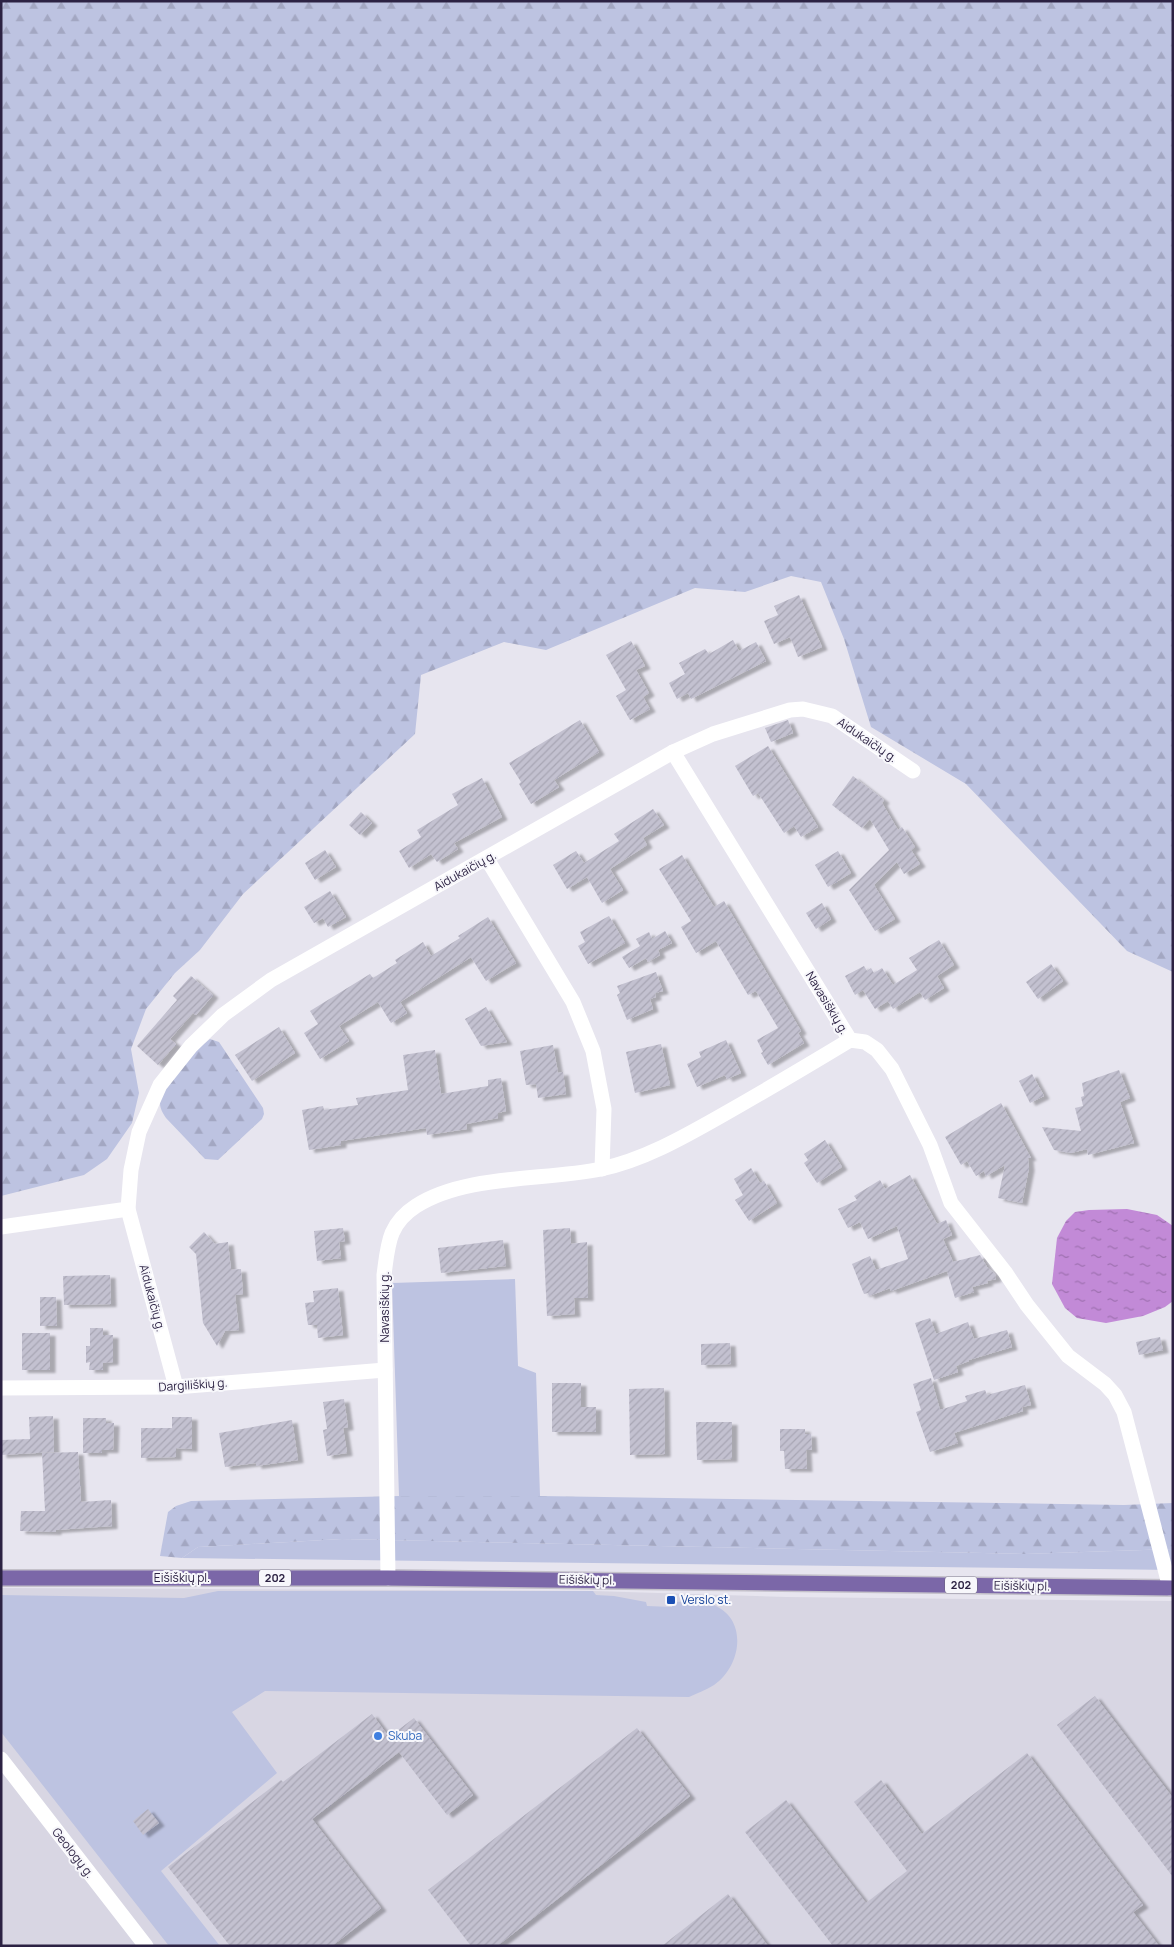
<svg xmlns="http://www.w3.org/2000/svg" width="1174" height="1947" viewBox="0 0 1174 1947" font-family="Manrope,sans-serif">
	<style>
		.built { fill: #d8d6e3 }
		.green { fill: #bdc3e1 }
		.forest { fill: url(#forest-firs) }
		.water { fill: url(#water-ripples) }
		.building { fill: url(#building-hatch); filter: url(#shadow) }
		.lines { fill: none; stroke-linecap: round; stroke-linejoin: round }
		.primary-casing { stroke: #c4c1ca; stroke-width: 18 }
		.street { stroke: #fff; stroke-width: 15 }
		.primary { stroke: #7b67a8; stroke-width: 15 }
		.transit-dot { fill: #1a4fb4; stroke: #f7f7fb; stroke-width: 2 }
		.shop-dot { fill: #3f7fe0; stroke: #f7f7fb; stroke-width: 2 }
		.labels { text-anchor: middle; stroke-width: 4; stroke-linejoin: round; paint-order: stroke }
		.shield { fill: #f7f7fb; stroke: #69627a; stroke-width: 1 }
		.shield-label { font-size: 11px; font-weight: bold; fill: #2c2243 }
		.street-label { font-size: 12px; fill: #2c2243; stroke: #f7f7fb }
		.transit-label { font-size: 12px; fill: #164399; stroke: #f7f7fb; text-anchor: start }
		.shop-label { font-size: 12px; fill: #366cbe; stroke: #f7f7fb; text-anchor: start }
	</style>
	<defs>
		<pattern id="forest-firs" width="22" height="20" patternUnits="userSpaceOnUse" patternTransform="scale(1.25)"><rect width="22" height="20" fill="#bdc3e1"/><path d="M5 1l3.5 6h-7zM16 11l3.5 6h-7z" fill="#a3a7c2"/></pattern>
		<pattern id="water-ripples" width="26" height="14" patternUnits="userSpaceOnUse" patternTransform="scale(1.25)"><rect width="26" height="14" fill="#c28ad7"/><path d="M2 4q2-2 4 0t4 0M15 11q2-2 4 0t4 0" fill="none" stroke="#9e70b0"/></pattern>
		<pattern id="building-hatch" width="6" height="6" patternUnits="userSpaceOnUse" patternTransform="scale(1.25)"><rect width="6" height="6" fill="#c3c1d0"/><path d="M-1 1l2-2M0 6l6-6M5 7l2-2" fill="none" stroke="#a8a6b4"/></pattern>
		<filter id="shadow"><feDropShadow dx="5.5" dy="3" stdDeviation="1" flood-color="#0004"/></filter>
	</defs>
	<rect width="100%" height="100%" fill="#e7e5ef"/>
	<polygon class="built" points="1,1588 593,1591 786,1597 1173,1601 1173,1946 1,1946"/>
	<g class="green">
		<polygon points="515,1279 518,1366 536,1373 540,1496 399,1496 392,1283"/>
		<polygon points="342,1539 1025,1554 1173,1549 1173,1570 182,1558 198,1547"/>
		<path d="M218 1591H593L596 1595 614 1596 646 1602 647 1606 672 1607V1602C685 1602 699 1600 711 1604 749 1617 742 1666 714 1685 706 1690 697 1693 689 1697L265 1691 232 1712 277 1773 161 1871 220 1946H169L1 1732V1595L184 1598Z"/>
	</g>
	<g class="forest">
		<polygon points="1,1 1173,1 1173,972 1127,951 966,784 871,727 844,639 821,582 791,576 745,592 695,588 546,650 504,642 421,675 415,734 243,894 200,950 175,973 146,1009 131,1049 139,1093 132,1123 107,1159 84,1175 1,1196"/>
		<path d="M210 1039 219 1042 263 1108 264 1114 262 1119 218 1160 205 1159 166 1118C163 1113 160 1109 160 1103 160 1089 198 1047 210 1039Z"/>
		<polygon points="399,1496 540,1496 1124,1505 1173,1503 1173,1549 1025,1554 342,1539 198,1547 182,1558 160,1556 168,1512 176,1506 191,1501"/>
	</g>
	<polygon class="water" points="1127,1209 1157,1215 1173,1226 1173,1301 1165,1307 1143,1316 1106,1323 1077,1318 1065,1308 1052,1284 1057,1238 1066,1221 1075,1212 1089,1210"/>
	<g class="building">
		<polygon points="799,595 822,647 798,657 790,637 774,644 764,621 778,615 774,606"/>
		<polygon points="733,640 739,651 756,642 766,661 691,699 688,693 677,699 669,683 685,674 679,663 705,649 709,654"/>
		<polygon points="631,641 645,666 636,670 649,693 643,697 650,709 630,720 616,696 626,690 606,655"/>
		<polygon points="580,720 599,752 554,780 559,787 531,804 519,784 521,782 509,763"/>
		<polygon points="788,720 793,733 771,742 765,728"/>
		<polygon points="768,746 818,827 801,837 794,826 784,833 758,793 753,796 735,766"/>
		<polygon points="853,776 884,800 882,803 898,830 902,827 915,847 911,850 920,864 904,874 897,862 874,885 895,919 875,931 849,890 889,850 870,819 862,828 832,805"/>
		<polygon points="482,778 502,817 454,843 458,849 437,862 431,854 409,868 399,851 421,837 417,830 458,805 452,794"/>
		<polygon points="653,809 664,825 643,838 647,845 610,869 623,890 602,903 587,877 567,889 553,865 576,851 584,863 619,841 614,834"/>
		<polygon points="361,812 372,823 360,835 349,825"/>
		<polygon points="325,850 336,867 315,880 305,863"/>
		<polygon points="838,851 851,873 828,887 815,865"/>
		<polygon points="682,855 714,907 724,901 801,1031 798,1033 804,1043 768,1065 761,1053 763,1052 757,1040 778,1028 756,991 748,995 716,941 696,953 681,927 691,921 659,869"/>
		<polygon points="330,891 346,917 328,927 323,918 314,923 304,907"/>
		<polygon points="822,903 831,919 816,929 806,913"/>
		<polygon points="609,916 625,943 588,964 578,946 585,942 580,932"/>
		<polygon points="488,917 516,963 486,981 471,957 400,1002 407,1013 391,1023 378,1002 339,1026 349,1041 320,1059 304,1033 318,1024 310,1011 370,974 373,978 397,963 395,960 423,942 431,956 460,938 458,936"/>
		<polygon points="665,931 672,943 658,950 660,955 648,962 646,958 629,968 622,957 640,946 636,939 649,932 652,939"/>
		<polygon points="939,940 954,965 937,976 944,988 925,1000 920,992 893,1009 888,1001 875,1009 863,990 855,995 845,976 864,966 867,971 871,968 874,973 882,968 893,985 917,970 909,958"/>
		<polygon points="1051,964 1063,981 1038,999 1026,982"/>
		<polygon points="656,972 663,991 655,993 656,997 650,999 653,1009 627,1020 617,995 620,993 617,986"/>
		<polygon points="191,976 213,995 196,1015 193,1013 170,1039 176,1044 158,1065 137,1046 177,1000 173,996"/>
		<polygon points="486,1007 507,1042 481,1046 465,1019"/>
		<polygon points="279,1027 295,1053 252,1081 235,1055"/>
		<polygon points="726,1040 741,1073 727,1079 725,1075 697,1087 687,1064 701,1057 699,1052"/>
		<polygon points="661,1044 670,1085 635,1093 626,1052"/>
		<polygon points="553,1045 558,1073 563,1072 566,1094 538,1098 536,1084 526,1085 520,1051"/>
		<polygon points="435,1050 441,1094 488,1086 488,1080 501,1078 506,1111 498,1113 498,1118 466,1124 467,1129 427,1135 426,1128 341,1141 341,1145 309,1150 302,1110 323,1106 324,1110 358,1105 356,1098 408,1090 403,1055"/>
		<polygon points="1119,1070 1130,1098 1120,1102 1134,1143 1088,1155 1087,1149 1071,1153 1054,1150 1042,1127 1081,1131 1075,1108 1083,1106 1081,1097 1084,1096 1082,1083"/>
		<polygon points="1032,1074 1044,1096 1030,1103 1019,1081"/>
		<polygon points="1001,1103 1031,1158 1028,1158 1029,1168 1022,1203 998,1198 1005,1165 986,1176 984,1171 976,1176 967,1161 961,1165 945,1137"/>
		<polygon points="825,1140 842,1167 817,1183 804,1163 808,1160 804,1154"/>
		<polygon points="751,1168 760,1183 764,1181 777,1203 749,1221 735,1200 743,1195 734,1179"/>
		<polygon points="910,1175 937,1224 946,1220 952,1235 943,1239 953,1262 980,1255 987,1267 995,1274 996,1279 987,1281 988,1283 972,1287 974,1292 955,1298 947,1271 891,1291 890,1288 869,1296 868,1293 864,1294 852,1264 870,1256 876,1270 908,1259 897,1226 868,1239 860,1222 848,1228 838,1209 857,1200 854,1196 880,1180 885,1189"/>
		<polygon points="343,1228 345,1241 339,1242 341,1258 317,1261 314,1231"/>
		<polygon points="570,1228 571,1244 587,1242 588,1298 574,1298 575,1314 547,1316 543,1230"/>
		<polygon points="204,1232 215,1244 228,1242 231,1270 241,1269 243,1294 235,1295 239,1330 225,1331 217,1346 203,1323 196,1254 189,1247"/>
		<polygon points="503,1240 506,1266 441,1273 438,1248"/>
		<polygon points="110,1275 111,1304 64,1305 63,1276"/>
		<polygon points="338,1288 343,1335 318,1338 317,1325 308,1325 305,1303 314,1302 313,1291"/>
		<polygon points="40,1297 56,1297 57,1326 40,1326"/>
		<polygon points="930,1318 936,1334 968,1322 974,1339 1007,1330 1012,1347 969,1360 969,1361 956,1366 958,1372 934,1380 915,1323"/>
		<polygon points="90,1328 103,1328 103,1335 113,1335 113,1362 103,1363 103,1370 89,1370 90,1362 86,1363 86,1346 90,1346"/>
		<rect x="22" y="1333" width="28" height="37"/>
		<polygon points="1160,1337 1163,1350 1139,1355 1136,1342"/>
		<polygon points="730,1343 731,1364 701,1365 701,1344"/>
		<polygon points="931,1378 940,1410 967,1401 965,1396 985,1390 987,1395 1025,1385 1031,1405 1022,1407 1023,1411 954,1433 958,1443 930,1452 916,1412 921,1410 913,1384"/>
		<polygon points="552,1383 581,1383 581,1407 596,1407 596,1432 552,1432"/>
		<polygon points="664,1388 665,1454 630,1455 629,1389"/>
		<polygon points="344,1399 348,1427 343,1428 347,1453 327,1456 323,1430 327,1429 323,1402"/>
		<polygon points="53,1416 54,1452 1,1455 1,1440 30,1439 29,1417"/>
		<polygon points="172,1417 192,1417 192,1449 176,1448 176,1457 141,1458 141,1428 172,1428"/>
		<polygon points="83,1418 106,1418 106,1423 114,1423 113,1450 102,1450 102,1453 83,1453"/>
		<polygon points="292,1420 298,1460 256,1466 256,1463 225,1467 219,1433"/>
		<polygon points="696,1422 732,1422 732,1459 697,1460"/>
		<polygon points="780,1429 805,1429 805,1434 811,1434 812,1450 806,1450 807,1469 785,1469 784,1451 780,1451"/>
		<polygon points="78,1452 81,1502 111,1500 112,1526 56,1530 56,1532 20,1531 21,1511 45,1511 42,1453"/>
		<polygon points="1095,1696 1173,1798 1173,1877 1057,1725"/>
		<polygon points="372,1714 389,1737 414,1718 473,1795 447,1815 399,1752 312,1819 381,1908 332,1946 230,1946 168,1867 281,1780 283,1782"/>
		<polygon points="637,1728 690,1796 497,1946 471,1946 428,1890"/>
		<polygon points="1027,1753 1143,1905 1133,1912 1159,1946 833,1946 745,1832 786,1800 866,1903 907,1871 854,1802 881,1780 922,1834"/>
		<polygon points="148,1809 159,1823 143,1835 133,1821"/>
		<polygon points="728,1894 768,1946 662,1946"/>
	</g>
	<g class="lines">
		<defs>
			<polyline id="primary" points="1,1578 388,1578 1173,1588"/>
		</defs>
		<use href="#primary" class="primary-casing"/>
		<g class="street">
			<polyline points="487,859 573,1002 593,1051 604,1109 602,1169"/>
			<polyline points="850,1040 865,1042 877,1050 892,1069 930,1145 951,1203 1005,1272 1027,1305 1068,1356 1105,1384 1115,1395 1124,1412 1170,1588"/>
			<polyline points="1,1227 128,1209"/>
			<polyline points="176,1387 128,1209 131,1170 139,1132 160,1085 191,1046 223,1015 271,980 673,752 713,734 790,710 803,709 832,716 913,771"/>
			<polyline points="1,1388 176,1387 385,1370"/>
			<path d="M388 1578 384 1275C388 1245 388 1224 416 1206 466 1174 544 1181 601 1169 643 1160 682 1138 719 1117 763 1092 807 1066 850 1040L673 752"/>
			<polyline points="1,1759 146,1946"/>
		</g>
		<use href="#primary" class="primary"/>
	</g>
	<rect class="transit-dot" x="666" y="1595" width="10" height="10" rx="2.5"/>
	<circle class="shop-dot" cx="378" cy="1736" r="5"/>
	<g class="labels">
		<g class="shield">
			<rect x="259" y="1569.5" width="32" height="17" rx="4"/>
			<rect x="945" y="1576.5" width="32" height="17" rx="4"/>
		</g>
		<g class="shield-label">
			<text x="275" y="1582">202</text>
			<text x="961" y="1589">202</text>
		</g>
		<g class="street-label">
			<text transform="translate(867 740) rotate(34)" y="4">Aidukaičių g.</text>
			<text transform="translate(465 871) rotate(-29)" y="4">Aidukaičių g.</text>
			<text transform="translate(827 1003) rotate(59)" y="4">Navasiškių g.</text>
			<text transform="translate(152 1298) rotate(75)" y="4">Aidukaičių g.</text>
			<text transform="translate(385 1307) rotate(-90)" y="4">Navasiškių g.</text>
			<text transform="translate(193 1385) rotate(-4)" y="4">Dargiliškių g.</text>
			<text x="182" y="1582">Eišiškių pl.</text>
			<text transform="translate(587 1580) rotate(1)" y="4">Eišiškių pl.</text>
			<text transform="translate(1022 1586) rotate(1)" y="4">Eišiškių pl.</text>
			<text transform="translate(73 1853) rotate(52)" y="4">Geologų g.</text>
		</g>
		<g class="transit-label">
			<text x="681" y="1604">Verslo st.</text>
		</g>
		<g class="shop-label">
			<text x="388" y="1740">Skuba</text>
		</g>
	</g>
	<rect width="1174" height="1947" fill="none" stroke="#2c2243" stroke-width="5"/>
</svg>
